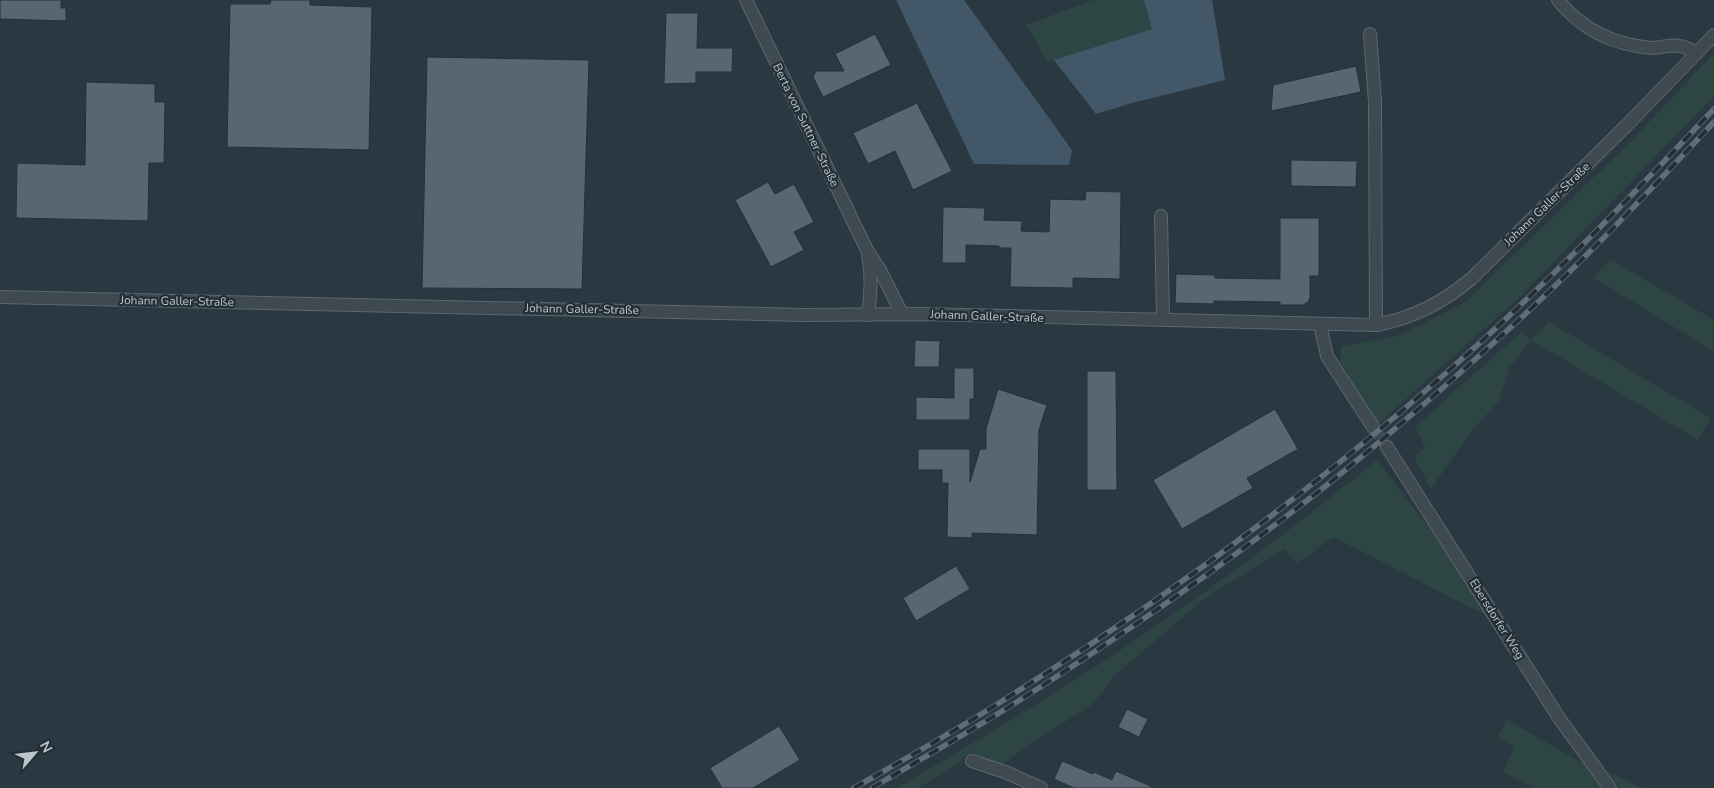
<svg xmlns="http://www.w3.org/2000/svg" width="1714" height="788" viewBox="0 0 1714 788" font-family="'Nunito Sans',sans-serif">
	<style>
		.green { fill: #2d4543 }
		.water { fill: #425868 }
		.building { fill: #596671; stroke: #253039 }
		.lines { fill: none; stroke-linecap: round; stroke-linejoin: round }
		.street-tunnel { stroke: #404d57; stroke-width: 12; stroke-dasharray: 12 6; stroke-linecap: butt }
		.street-casing { stroke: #5d676f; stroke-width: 14 }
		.street { stroke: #3e4952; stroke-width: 12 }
		.rail-casing { stroke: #616e78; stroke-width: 5.5 }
		.rail { stroke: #232e37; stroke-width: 4; stroke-dasharray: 11; stroke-linecap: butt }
		.labels { text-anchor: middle; stroke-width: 4.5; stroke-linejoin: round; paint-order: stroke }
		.street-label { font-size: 12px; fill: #bcc4cb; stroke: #232e37 }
	</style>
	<rect width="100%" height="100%" fill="#2a3842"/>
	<g class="green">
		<polygon points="1093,0 1144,0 1153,29 1048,62 1026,25"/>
		<polygon points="1714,53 1714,96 1522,295 1377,425 1340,361 1341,346 1398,336 1464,303 1630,142"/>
		<polygon points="1610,259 1714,320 1713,351 1594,278"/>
		<polygon points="1549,322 1711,418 1698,440 1531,340 1509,368 1499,401 1470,433 1431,489 1414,457 1425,447 1415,427 1522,331 1531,340"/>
		<path d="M1377 460 1441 543 1491 618 1333 537 1298 563 1288 554 1285 548 1204 599 1114 676 1093 704 1024 748 1002 765 971 753 962 758V761L918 788H897C1001 727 1105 664 1203 593 1263 551 1320 506 1377 460Z"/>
		<polygon points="1507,720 1583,763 1602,788 1533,788 1503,772 1514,747 1498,737"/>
		<polygon points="1607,771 1642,788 1620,788"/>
	</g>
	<g class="water">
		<polygon points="896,0 964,0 1072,150 1069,165 974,164"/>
		<polygon points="1144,0 1212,0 1225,80 1132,103 1096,114 1054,60 1152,29"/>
	</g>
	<g class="building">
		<polygon points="0,0 61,0 61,8 66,8 66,21 0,19"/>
		<polygon points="271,0 310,0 310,5 372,7 369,150 227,147 230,4 270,4"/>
		<polygon points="666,13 698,13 697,48 733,48 732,72 696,72 696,83 664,84"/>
		<polygon points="875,34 891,65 823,97 813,77 816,71 844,71 835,54"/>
		<polygon points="427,57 589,60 582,289 422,288"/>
		<polygon points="1356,66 1361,92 1271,111 1273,85"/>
		<polygon points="86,82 155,84 155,102 165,102 164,163 149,163 148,221 16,218 17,163 85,165"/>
		<polygon points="917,103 952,171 913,190 895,151 868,164 853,133"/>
		<polygon points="1291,160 1357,161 1356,187 1291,186"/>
		<polygon points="768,182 775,194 794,184 814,222 794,232 804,250 771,267 735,200"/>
		<polygon points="1086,191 1121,192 1120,279 1073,278 1073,288 1010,287 1011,248 999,248 999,246 966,245 966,263 942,263 943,207 985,208 984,220 1022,221 1021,231 1049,232 1050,199 1085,200"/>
		<polygon points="1280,218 1319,218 1319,276 1310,276 1310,298 1308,302 1303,305 1280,305 1280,302 1214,301 1214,304 1175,303 1176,274 1215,275 1215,278 1280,279"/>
		<polygon points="915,340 940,341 939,367 914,367"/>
		<polygon points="954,368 974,368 974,399 970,399 970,420 916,420 916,397 954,398"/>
		<polygon points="1087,371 1116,371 1117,490 1087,490"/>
		<polygon points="998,389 1047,405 1039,430 1037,535 972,533 972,538 947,537 948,483 942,483 942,470 918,470 918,449 970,449 970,482 980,449 986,449 986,429"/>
		<polygon points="1275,409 1298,449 1247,478 1253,488 1182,529 1153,480"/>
		<polygon points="956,566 970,589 916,621 903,598"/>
		<polygon points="1127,709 1148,719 1139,737 1118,727"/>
		<polygon points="779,726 800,760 753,788 722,788 710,768"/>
		<polygon points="1062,761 1093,774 1094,772 1112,780 1116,771 1155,788 1074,788 1054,779"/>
	</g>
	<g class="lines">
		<polyline class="street-tunnel" points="1373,427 1387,447"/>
		<defs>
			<g id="street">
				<polyline points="746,0 867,250 880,270 902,314"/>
				<path d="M1558 0C1582 30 1614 45 1652 48 1661 48 1671 44 1679 46 1685 46 1692 51 1697 53"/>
				<polyline points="1370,34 1375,102 1376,325"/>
				<polyline points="1161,216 1163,320"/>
				<path d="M0 297 804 315 922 314 1376 325C1413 318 1442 303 1471 279L1627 125 1714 35"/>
				<path d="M868 315C871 295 872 275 868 255"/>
				<polyline points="1320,324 1327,356 1373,427"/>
				<polyline points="1387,447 1559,718 1610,788"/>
				<polyline points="972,761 1005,772 1041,788"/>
			</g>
		</defs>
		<use href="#street" class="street-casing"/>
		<use href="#street" class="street"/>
		<defs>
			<g id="rail">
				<path d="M854 788C905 759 957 730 1007 698 1161 602 1309 493 1446 373 1541 290 1628 200 1714 109"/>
				<path d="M872 788C919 760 966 734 1012 705 1120 637 1226 564 1327 485 1386 437 1444 388 1500 337 1575 270 1645 196 1714 122"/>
			</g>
		</defs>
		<use href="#rail" class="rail-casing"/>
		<use href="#rail" class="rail"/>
	</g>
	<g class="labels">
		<g class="street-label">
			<text transform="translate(806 125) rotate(64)" y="4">Berta von Suttner-Straße</text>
			<text transform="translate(1547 204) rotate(-44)" y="4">Johann Galler-Straße</text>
			<text transform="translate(177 301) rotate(1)" y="4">Johann Galler-Straße</text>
			<text transform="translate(582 309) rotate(1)" y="4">Johann Galler-Straße</text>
			<text transform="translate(987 316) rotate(2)" y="4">Johann Galler-Straße</text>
			<text transform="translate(1497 619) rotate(58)" y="4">Ebersdorfer Weg</text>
		</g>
	</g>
	<g transform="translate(35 753) rotate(62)" stroke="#232e37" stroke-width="4" paint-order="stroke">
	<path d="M0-4L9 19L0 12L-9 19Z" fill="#bcc4cb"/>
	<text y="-8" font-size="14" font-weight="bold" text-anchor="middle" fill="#bcc4cb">N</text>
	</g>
</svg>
